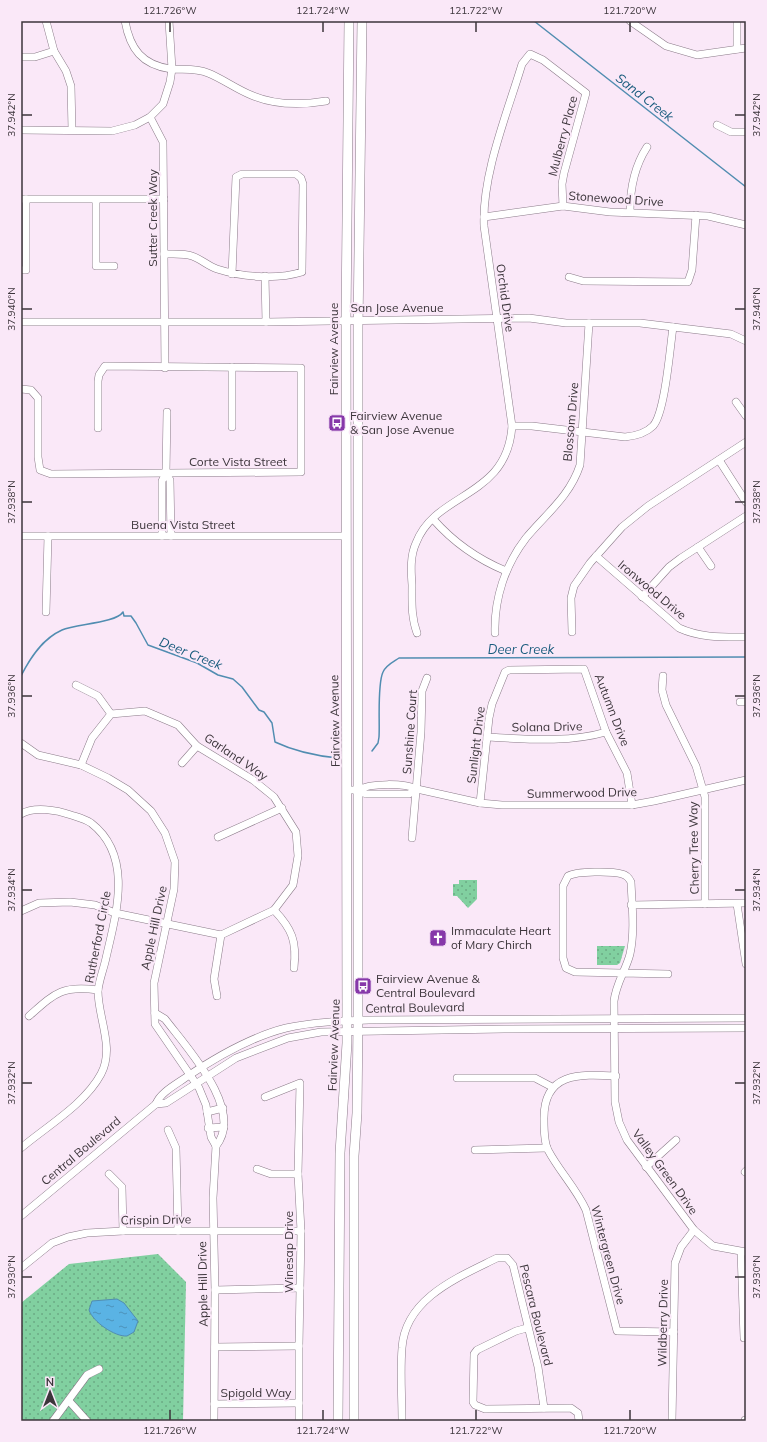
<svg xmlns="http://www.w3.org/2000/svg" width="767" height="1442" viewBox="0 0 767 1442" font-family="Mulish,sans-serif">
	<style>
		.grass { fill: url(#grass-dots) }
		.water { fill: url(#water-ripples); stroke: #518db1 }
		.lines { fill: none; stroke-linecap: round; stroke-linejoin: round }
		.stream { stroke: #518db1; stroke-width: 1.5 }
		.minor-casing { stroke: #8b7b89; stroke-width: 8 }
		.major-casing { stroke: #8b7b89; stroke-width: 10 }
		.minor { stroke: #fff; stroke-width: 7 }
		.major { stroke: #fff; stroke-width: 9 }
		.ticks { fill: none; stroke: #3c353b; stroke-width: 1.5 }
		.labels { text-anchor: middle; stroke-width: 4; stroke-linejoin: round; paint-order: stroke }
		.street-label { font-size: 12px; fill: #3c353b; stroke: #fae8f8 }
		.poi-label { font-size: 12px; fill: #3c353b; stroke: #fae8f8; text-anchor: start }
		.water-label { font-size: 13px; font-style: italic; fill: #185b7d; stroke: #fae8f8 }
		.neatline { fill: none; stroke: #3c353b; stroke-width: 1.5 }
		.ticks-label { font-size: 10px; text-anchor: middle; fill: #3c353b }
	</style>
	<defs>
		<pattern id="grass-dots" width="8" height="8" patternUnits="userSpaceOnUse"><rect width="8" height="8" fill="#81d0a0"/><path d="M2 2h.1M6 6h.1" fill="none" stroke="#6baa84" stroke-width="1.8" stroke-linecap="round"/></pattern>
		<pattern id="water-ripples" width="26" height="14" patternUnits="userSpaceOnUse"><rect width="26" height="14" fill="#5ab3e4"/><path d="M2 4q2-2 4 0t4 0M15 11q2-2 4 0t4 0" fill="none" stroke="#4c92ba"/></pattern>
	</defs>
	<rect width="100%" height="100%" fill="#fae8f8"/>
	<g class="grass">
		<polygon points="459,880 477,880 477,899 468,908 457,896 453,896 453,884 459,884"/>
		<polygon points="597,946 625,946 620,963 617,965 597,965"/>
		<polygon points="158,1254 186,1282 183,1421 21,1421 21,1303 69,1264"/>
	</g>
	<path class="water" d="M117 1299 124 1303 138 1321 134 1332 127 1336C115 1337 93 1322 89 1310L92 1301Z"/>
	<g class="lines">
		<g class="stream">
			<polyline points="534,21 746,187"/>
			<path d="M21 676C30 658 42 639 62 630 76 624 116 623 123 612L124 616H131L136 623 148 645 197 663 218 675 233 679 242 687 259 710 264 712 272 723 275 742C294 751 317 756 338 758"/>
			<path d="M372 751 378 743 379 737C380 722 377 685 383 672 386 665 393 662 399 658L746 657"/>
		</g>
		<defs>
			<g id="minor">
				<polyline points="46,21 54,51 66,71 71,86 72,130"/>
				<path d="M125 21C130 49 142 65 171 69 184 70 196 68 208 73 223 79 236 89 251 95 274 105 302 105 326 101"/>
				<polyline points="630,21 666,46 697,55 746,48"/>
				<polyline points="737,21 737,49"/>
				<polyline points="21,57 35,57 54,51"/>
				<polyline points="150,117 163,142 165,368"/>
				<polyline points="717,125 731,132 746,132"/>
				<polyline points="21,130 112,131 135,125 150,117 163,104 170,82 172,69 169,21"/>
				<polyline points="21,199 164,199"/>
				<polyline points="96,200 96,266 114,266"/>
				<path d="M630 212C630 188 634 167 647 147"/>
				<polyline points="484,217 563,206 610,212 708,216 746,225"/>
				<path d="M164 254C173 254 184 253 192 256 201 259 208 266 217 269 242 277 276 280 302 272L303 184 301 178 296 174H242L236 177 232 274"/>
				<polyline points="21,270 26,270 26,199"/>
				<polyline points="265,276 266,322"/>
				<polyline points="569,277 583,281 688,282 692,270 696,215"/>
				<polyline points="21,322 266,322 529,318 566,323 640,323 731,334 746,341"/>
				<polyline points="232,367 232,427"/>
				<polyline points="21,389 31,390 38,398 38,457 40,470 51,474 301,472 301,368 105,366 99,375 98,381 98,428"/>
				<polyline points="736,402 746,416"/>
				<path d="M512 426H532L625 437C635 436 645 434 653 426 665 413 670 348 673 327"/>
				<polyline points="719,460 746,502"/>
				<polyline points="166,473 170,480 171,536"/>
				<path d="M433 519C454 543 477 559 506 571"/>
				<polyline points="21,536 346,536"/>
				<polyline points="162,536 162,481 166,473 167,412"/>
				<polyline points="698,547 711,566"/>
				<path d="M596 556 679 628C701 638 722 637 746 637"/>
				<polyline points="642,597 669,567 681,558 746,516"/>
				<polyline points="46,612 48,536"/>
				<polyline points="572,632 571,598 574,586 590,563 622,527 648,506 746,442"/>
				<path d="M417 633C411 617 412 601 412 585 411 571 410 556 416 543 436 491 507 499 512 426L484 226C482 174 507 114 522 64L530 54 543 60 586 93 564 173 562 184 563 206"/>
				<path d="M495 633C494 599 505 565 526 538 546 514 570 496 580 465L589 323"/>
				<polyline points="663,676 662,690 666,705 696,766 705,797 705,904"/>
				<polyline points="76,685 98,696 111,714"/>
				<polyline points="740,702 746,702"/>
				<path d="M487 737C526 739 569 743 606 732"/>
				<polyline points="21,743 38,755 81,765 108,778 128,790 151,811 165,833 175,862 174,889 154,983 155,1024 199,1088 206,1105 211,1137 216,1146 213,1198 215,1290 214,1421"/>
				<polyline points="182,763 197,746"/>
				<polyline points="347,790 358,790 366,794 409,794 417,789"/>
				<path d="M358 790C370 783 404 783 417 789L480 803 502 805H632L654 801 746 780"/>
				<polyline points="480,803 489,718 492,704 505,672 509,670 584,669 606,732 627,773 632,805"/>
				<path d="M21 814C34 806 57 810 71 815 77 817 85 819 91 823 134 856 116 914 106 958 104 968 99 980 98 991 98 1018 115 1048 101 1074 85 1104 47 1126 21 1148"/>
				<polyline points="218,837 282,808"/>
				<polyline points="412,838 421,732 422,691 427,678"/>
				<polyline points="737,904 746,964"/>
				<polyline points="631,905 746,903"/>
				<path d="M274 910C292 929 297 941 294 968"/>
				<polyline points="21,911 39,903 70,902 95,905 115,913 221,935 274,910 293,885 298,856 296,832 274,797 253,780 197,746 178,725 145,711 111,714 92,738 81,765"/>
				<path d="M668 974 575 972 566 968 563 958V886L568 876C577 871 612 871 622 874 627 875 629 878 631 882 632 905 635 932 630 954 626 970 616 983 614 1001L615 1102 619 1122 627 1140 694 1230 713 1246 746 1252"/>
				<polyline points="217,996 214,979 221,935"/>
				<path d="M155 1013 165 1019C187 1048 245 1110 216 1146"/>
				<path d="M29 1016C55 993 62 985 98 990"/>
				<path d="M616 1076C579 1074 543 1072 544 1120 544 1129 544 1142 548 1150 559 1171 576 1188 586 1210L617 1331 674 1332"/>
				<polyline points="457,1078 535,1078 552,1087"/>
				<polyline points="265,1097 300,1083 298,1174 301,1231 299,1346 299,1421"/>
				<polyline points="156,1104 166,1103 236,1058 288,1038 321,1032 504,1029 746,1028"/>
				<polyline points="207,1112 223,1108"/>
				<polyline points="208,1128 224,1127"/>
				<polyline points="168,1130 176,1148 178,1231"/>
				<polyline points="475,1150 547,1148"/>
				<polyline points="646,1167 676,1140"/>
				<polyline points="257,1169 271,1174 298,1174"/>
				<polyline points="745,1172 746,1171"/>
				<polyline points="109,1174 122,1187 123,1231"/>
				<path d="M21 1216 156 1104C160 1093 175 1085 185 1078 216 1057 250 1037 286 1028 313 1022 341 1021 369 1020L746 1018"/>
				<polyline points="741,1252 744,1338"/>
				<polyline points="21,1268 52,1243 68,1237 87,1233 123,1231 301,1231"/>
				<polyline points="215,1290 300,1288"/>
				<polyline points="527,1328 516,1331 477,1350 474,1354 473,1402 475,1405 485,1409 571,1408 578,1413 579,1421"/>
				<polyline points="215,1347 299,1346"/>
				<polyline points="69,1401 87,1421"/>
				<polyline points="214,1404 299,1403"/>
				<polyline points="745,1420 745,1421"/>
				<polyline points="53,1421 87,1375 99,1369"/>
				<path d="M402 1421C402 1397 400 1372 402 1348 405 1298 459 1277 497 1258H507L513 1265 538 1367 544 1408"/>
				<polyline points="672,1421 675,1263 681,1247 694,1230"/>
			</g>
			<g id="major">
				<polyline points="338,1421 340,1153 347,1043 346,320 349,21"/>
				<polyline points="354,1421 354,1156 357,1113 358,1020 358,328 362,21"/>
			</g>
		</defs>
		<use href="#minor" class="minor-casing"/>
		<use href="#major" class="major-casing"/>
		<use href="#minor" class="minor"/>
		<use href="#major" class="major"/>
	</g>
	<path class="ticks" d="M170 22V32M323 22V32M476 22V32M630 22V32M22 115H32M735 115H745M22 309H32M735 309H745M22 502H32M735 502H745M22 696H32M735 696H745M22 890H32M735 890H745M22 1083H32M735 1083H745M22 1277H32M735 1277H745M170 1410V1420M323 1410V1420M476 1410V1420M630 1410V1420"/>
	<defs>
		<symbol id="bus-square" viewBox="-11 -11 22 22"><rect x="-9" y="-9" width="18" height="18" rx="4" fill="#8638a9" stroke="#fae8f8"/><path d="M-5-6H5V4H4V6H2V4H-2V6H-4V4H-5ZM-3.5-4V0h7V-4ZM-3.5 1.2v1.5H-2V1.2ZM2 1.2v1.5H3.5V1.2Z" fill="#fff"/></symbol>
		<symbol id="church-square" viewBox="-11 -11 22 22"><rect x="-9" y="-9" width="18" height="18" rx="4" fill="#8638a9" stroke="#fae8f8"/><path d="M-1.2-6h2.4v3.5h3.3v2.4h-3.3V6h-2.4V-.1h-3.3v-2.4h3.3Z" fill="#fff"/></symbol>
	</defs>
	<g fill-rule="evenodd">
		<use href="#bus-square" x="327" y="413" width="20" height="20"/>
		<use href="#church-square" x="428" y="928" width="20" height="20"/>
		<use href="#bus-square" x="353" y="976" width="20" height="20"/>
	</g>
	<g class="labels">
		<g class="street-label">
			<text transform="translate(563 136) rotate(-75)" y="4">Mulberry Place</text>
			<text transform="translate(616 199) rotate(4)" y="4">Stonewood Drive</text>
			<text transform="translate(153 218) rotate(-90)" y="4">Sutter Creek Way</text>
			<text transform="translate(505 298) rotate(82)" y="4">Orchid Drive</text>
			<text x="397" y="312">San Jose Avenue</text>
			<text transform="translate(334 349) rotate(-90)" y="4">Fairview Avenue</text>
			<text transform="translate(571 422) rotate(-85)" y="4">Blossom Drive</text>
			<text x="238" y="466">Corte Vista Street</text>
			<text x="183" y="529">Buena Vista Street</text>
			<text transform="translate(652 590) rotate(40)" y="4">Ironwood Drive</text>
			<text transform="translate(612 710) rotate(69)" y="4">Autumn Drive</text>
			<text transform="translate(335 721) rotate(-91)" y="4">Fairview Avenue</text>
			<text transform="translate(547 727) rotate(-1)" y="4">Solana Drive</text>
			<text transform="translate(410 732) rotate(-86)" y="4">Sunshine Court</text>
			<text transform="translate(476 745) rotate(-83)" y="4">Sunlight Drive</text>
			<text transform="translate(236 757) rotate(34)" y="4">Garland Way</text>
			<text transform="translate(582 793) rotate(-1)" y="4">Summerwood Drive</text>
			<text transform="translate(694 848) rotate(-91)" y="4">Cherry Tree Way</text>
			<text transform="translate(154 928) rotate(-78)" y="4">Apple Hill Drive</text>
			<text transform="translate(98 937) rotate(-79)" y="4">Rutherford Circle</text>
			<text transform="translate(415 1008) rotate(-1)" y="4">Central Boulevard</text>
			<text transform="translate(334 1045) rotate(-88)" y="4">Fairview Avenue</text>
			<text transform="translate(81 1151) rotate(-40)" y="4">Central Boulevard</text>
			<text transform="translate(665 1172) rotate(54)" y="4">Valley Green Drive</text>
			<text transform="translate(156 1220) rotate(-1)" y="4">Crispin Drive</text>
			<text transform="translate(289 1252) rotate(-90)" y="4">Winesap Drive</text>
			<text transform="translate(608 1255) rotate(75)" y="4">Wintergreen Drive</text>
			<text transform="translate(203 1284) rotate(-91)" y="4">Apple Hill Drive</text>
			<text transform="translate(536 1315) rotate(76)" y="4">Pescara Boulevard</text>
			<text transform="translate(663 1323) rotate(-89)" y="4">Wildberry Drive</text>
			<text x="256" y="1397">Spigold Way</text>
		</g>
		<g class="poi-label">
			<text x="350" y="420">Fairview Avenue<tspan x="350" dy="14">&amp; San Jose Avenue</tspan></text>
			<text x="451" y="935">Immaculate Heart<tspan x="451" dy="14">of Mary Chirch</tspan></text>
			<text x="376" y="983">Fairview Avenue &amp;<tspan x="376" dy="14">Central Boulevard</tspan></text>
		</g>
		<g class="water-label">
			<text transform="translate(645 97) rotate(38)" y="5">Sand Creek</text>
			<text x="521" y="654">Deer Creek</text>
			<text transform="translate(191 653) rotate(22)" y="5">Deer Creek</text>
		</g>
	</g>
	<rect width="767" height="1442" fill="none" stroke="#fae8f8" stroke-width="44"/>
	<g transform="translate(50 1392)" stroke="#fae8f8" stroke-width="3" paint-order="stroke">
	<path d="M0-3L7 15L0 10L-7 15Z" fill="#3c353b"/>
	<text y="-6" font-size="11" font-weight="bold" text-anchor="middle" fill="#3c353b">N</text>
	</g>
	<rect x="22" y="22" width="723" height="1398" class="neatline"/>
	<g class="ticks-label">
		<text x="170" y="14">121.726°W</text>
		<text x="323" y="14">121.724°W</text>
		<text x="476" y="14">121.722°W</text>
		<text x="630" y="14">121.720°W</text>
		<text transform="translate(11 115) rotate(-90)" y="4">37.942°N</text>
		<text transform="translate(756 115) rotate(-90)" y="4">37.942°N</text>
		<text transform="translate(11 309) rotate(-90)" y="4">37.940°N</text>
		<text transform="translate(756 309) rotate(-90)" y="4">37.940°N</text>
		<text transform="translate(11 502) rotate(-90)" y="4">37.938°N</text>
		<text transform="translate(756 502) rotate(-90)" y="4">37.938°N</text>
		<text transform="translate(11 696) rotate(-90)" y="4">37.936°N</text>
		<text transform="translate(756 696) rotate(-90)" y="4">37.936°N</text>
		<text transform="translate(11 890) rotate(-90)" y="4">37.934°N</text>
		<text transform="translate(756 890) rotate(-90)" y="4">37.934°N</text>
		<text transform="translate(11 1083) rotate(-90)" y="4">37.932°N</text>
		<text transform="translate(756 1083) rotate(-90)" y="4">37.932°N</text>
		<text transform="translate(11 1277) rotate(-90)" y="4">37.930°N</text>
		<text transform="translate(756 1277) rotate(-90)" y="4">37.930°N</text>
		<text x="170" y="1434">121.726°W</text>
		<text x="323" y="1434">121.724°W</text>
		<text x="476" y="1434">121.722°W</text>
		<text x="630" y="1434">121.720°W</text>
	</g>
</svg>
